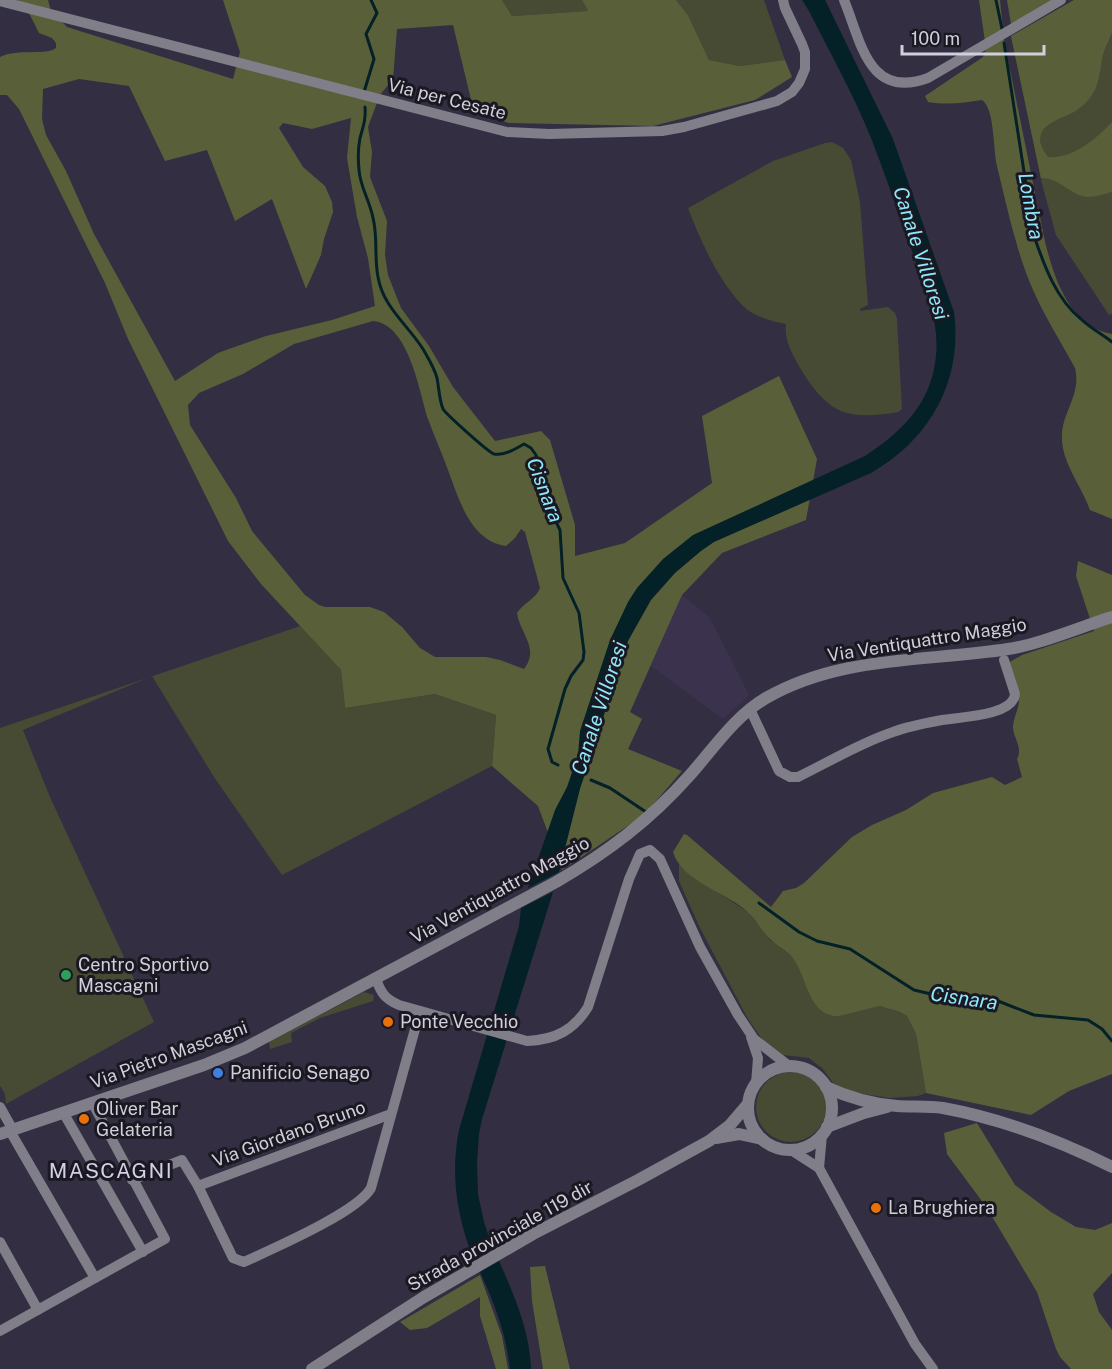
<svg xmlns="http://www.w3.org/2000/svg" width="1112" height="1369" viewBox="0 0 1112 1369" font-family="'Public Sans',sans-serif">
	<style>
		.built { fill: #3b334e }
		.green { fill: #474b34 }
		.forest { fill: #596039; fill-rule: evenodd }
		.water { fill: #042127 }
		.lines { fill: none; stroke-linecap: round; stroke-linejoin: round }
		.stream { stroke: #042127; stroke-width: 3 }
		.minor { stroke: #807e89; stroke-width: 10 }
		.tertiary { stroke: #807e89; stroke-width: 12 }
		.leisure-dot { fill: #2e9e5b; stroke: #1a1821; stroke-width: 2 }
		.food-dot { fill: #e8710a; stroke: #1a1821; stroke-width: 2 }
		.shop-dot { fill: #3f7fe0; stroke: #1a1821; stroke-width: 2 }
		.labels { text-anchor: middle; stroke-width: 6; stroke-linejoin: round; paint-order: stroke }
		.street-label { font-size: 18px; fill: #d2cfdc; stroke: #1a1821 }
		.poi-label { font-size: 18px; fill: #d2cfdc; stroke: #1a1821; text-anchor: start }
		.water-label { font-size: 20px; font-style: italic; fill: #8fe7fc; stroke: #1a1821 }
		.quarter-label { font-size: 21px; letter-spacing: 1.5px; fill: #d4cee8; stroke: #1a1821 }
	</style>
	<rect width="100%" height="100%" fill="#332e42"/>
	<polygon class="built" points="682,595 710,618 749,695 723,719 651,666"/>
	<g class="green">
		<polygon points="502,0 582,0 588,11 512,16"/>
		<polygon points="676,0 764,0 785,60 740,66 709,60 688,15"/>
		<polygon points="1074,0 1112,0 1112,314 1109,315 1056,235 1042,184 1011,36"/>
		<path d="M832 142 843 148 851 160 860 202 868 305 860 309V311L888 307 895 313 897 319 902 409 898 412C845 421 828 413 800 368 792 354 784 340 786 324 773 322 753 316 743 306 718 280 701 242 688 208L773 161 825 143Z"/>
		<polygon points="300,626 341,670 345,708 435,694 496,715 492,766 282,875 214,777 152,676 23,730 50,797 154,1022 6,1104 5,1094 0,1086 0,728"/>
		<polygon points="679,863 690,874 751,914 769,939 796,959 811,996 823,1011 840,1016 880,1006 900,1012 907,1016 916,1034 926,1093 918,1096 890,1098 850,1092 833,1083 823,1069 809,1058 783,1055 762,1039 748,1019 699,926 679,881"/>
		<polygon points="364,992 374,995 373,1001 320,1018 291,1033 292,1042 270,1049 269,1043 270,1041"/>
		<circle cx="791" cy="1107" r="35"/>
	</g>
	<g class="forest">
		<path d="M17 0H48L51 11 67 27 233 79 240 52 223 0H502L512 16 588 11 582 0H676L688 15 709 60 740 66 785 60 792 77 755 100 653 126 509 123 474 112 453 25 397 29 393 79 380 95 368 127 372 152 370 177 387 221 385 255 388 275 401 308 429 346 453 387 495 441 541 431 550 440 575 525V556L625 543 712 483 702 416 779 376 817 459 806 520 722 553 682 595 630 712 642 719 628 749 682 771 644 815 562 870 538 806 492 766 496 715 435 694 345 708 341 670 261 584 228 541 128 339 105 283 19 109 7 95H0V57C18 48 47 56 56 48V43L52 38 39 33 30 15ZM79 79 129 86 165 161 207 150 235 221 272 199 306 289 321 255 324 239 333 212 332 202 325 186 303 167 279 128 283 123 312 129 351 118 347 158 357 217 368 258 375 306 332 320 266 336 226 350 218 353 175 381 94 234 66 171 46 135 42 119 43 89ZM373 321C409 324 419 391 428 419 434 436 442 453 448 470 459 499 470 541 506 546L515 538 521 529 525 532 540 588C536 599 523 603 517 613 520 634 540 648 524 669L500 660 486 657H435L420 648 402 627 384 612 370 607H325L319 605 305 595 252 531 236 498 190 425 188 405 199 393 243 374 294 344Z"/>
		<path d="M979 0H1000L1004 40 1045 242C1054 277 1069 327 1112 334V519L1090 510C1082 487 1064 466 1062 441 1060 413 1082 396 1075 368 1061 342 1045 317 1033 290 1016 251 1007 207 997 166 993 150 995 109 982 100 964 103 947 105 928 102L925 96 983 57 986 49Z"/>
		<polygon points="1007,0 1053,0 1011,24"/>
		<path d="M1074 0H1112C1112 10 1112 23 1112 32 1109 41 1104 49 1102 58 1099 81 1097 96 1077 110 1067 117 1047 121 1042 132 1037 141 1043 150 1048 157 1073 159 1096 139 1112 122V192C1104 194 1095 197 1087 197 1070 195 1060 178 1041 178L1011 36Z"/>
		<path d="M1078 561 1112 575V1074L1069 1091 1031 1115 926 1093 916 1034 907 1016 900 1012 880 1006 840 1016C805 1018 808 969 788 953 782 948 776 945 770 939 762 932 758 922 750 914 729 893 682 882 673 852L684 834 687 835 771 907 783 891 796 888 804 883 852 837 872 825 906 810 933 793 992 777 1005 785 1022 777 1017 759C1023 747 1014 740 1013 728 1013 718 1019 709 1019 700 1018 687 1012 675 1008 663L1022 655 1094 631 1076 576Z"/>
		<polygon points="977,1123 1015,1185 1051,1212 1076,1227 1095,1230 1112,1223 1112,1273 1093,1294 1099,1312 1112,1330 1112,1369 1071,1369 1060,1357 1056,1349 1037,1292 987,1208 947,1154 944,1133"/>
		<polygon points="545,1266 570,1369 543,1369 532,1301 530,1267"/>
		<polygon points="480,1275 502,1336 508,1369 496,1369 480,1316 480,1297 427,1328 410,1330 400,1322"/>
	</g>
	<g class="water">
		<path d="M802 0H825L893 139 954 312C963 381 930 439 871 473L714 542 701 551 675 573 651 600 628 641 580 789 559 872 528 888 555 810 567 787 578 755 580 731 610 640 628 602 637 588 663 559 693 535 865 456C897 435 926 409 934 369 944 323 922 280 907 237 895 204 884 171 871 138 854 95 830 53 809 11Z"/>
		<path d="M553 892 482 1119 479 1134 477 1163 478 1194 484 1222 493 1249 474 1260C457 1218 450 1174 459 1130L519 926 521 908Z"/>
		<path d="M499 1261C514 1295 530 1331 531 1369H510C506 1334 495 1304 480 1272Z"/>
	</g>
	<g class="lines">
		<g class="stream">
			<polyline points="996,0 1002,29"/>
			<path d="M1004 43 1034 236C1044 265 1056 299 1081 319 1090 328 1102 334 1112 342"/>
			<polyline points="364,92 374,59 366,34 377,13 371,0"/>
			<path d="M365 107C366 120 363 127 360 138 358 148 358 160 359 170 360 187 370 201 373 218 378 237 374 257 378 277 383 307 407 324 423 349 428 358 434 367 437 378 439 388 439 399 443 409 446 414 488 452 494 454 504 456 515 449 524 444L531 448 536 455 543 496 560 530 563 578 579 613 584 652 583 660 571 676 565 689 548 749 552 762 558 765"/>
			<polyline points="591,780 610,788 646,812"/>
			<polyline points="759,903 799,932 817,941 850,949 914,990 952,999 998,1001 1034,1015 1088,1020 1102,1029 1112,1041"/>
		</g>
		<g class="minor">
			<path d="M844 0C861 41 868 100 928 78L1061 0"/>
			<polyline points="0,1 507,132 549,134 662,131 684,127 777,101 792,92 799,83 805,69 805,52 802,44 785,8 783,0"/>
			<path d="M750 709 779 771 790 777H798C829 762 860 743 893 732 909 726 926 723 942 720 960 717 1013 716 1015 694L1004 660"/>
			<path d="M376 979C381 993 385 999 399 1005L527 1041C555 1040 574 1030 588 1007L629 879 640 854 650 850 660 859 700 947 738 1015 754 1039 789 1066"/>
			<polyline points="751,1037 758,1058 756,1084"/>
			<polyline points="0,1107 13,1130"/>
			<polyline points="63,1112 143,1252"/>
			<polyline points="10,1131 95,1278"/>
			<polyline points="791,1150 819,1168 915,1344 933,1369"/>
			<polyline points="819,1168 822,1135"/>
			<path d="M132 1180 182 1160 198 1186 233 1258 244 1262C272 1249 358 1212 371 1188L420 1011"/>
			<polyline points="198,1186 391,1114"/>
			<polyline points="0,1242 38,1310"/>
			<polyline points="0,1331 165,1239 92,1102"/>
		</g>
		<g class="tertiary">
			<circle cx="790" cy="1108" r="42"/>
			<path d="M826 1087C849 1098 872 1104 897 1106 912 1107 928 1106 943 1108 1003 1119 1058 1140 1112 1167"/>
			<polyline points="827,1127 864,1113 887,1107"/>
			<path d="M0 1134 204 1065 245 1048 556 882C608 852 650 820 690 775 714 748 734 717 766 698 841 655 926 662 1008 649 1041 644 1080 627 1112 617"/>
			<polyline points="716,1138 739,1134 762,1139"/>
			<polyline points="312,1369 424,1297 533,1234 638,1180 709,1141 730,1125 748,1104"/>
		</g>
	</g>
	<circle class="leisure-dot" cx="66" cy="975" r="6"/>
	<g class="food-dot">
		<circle cx="388" cy="1022" r="6"/>
		<circle cx="84" cy="1119" r="6"/>
		<circle cx="876" cy="1208" r="6"/>
	</g>
	<circle class="shop-dot" cx="218" cy="1073" r="6"/>
	<g class="labels">
		<g class="street-label">
			<text transform="translate(447 99) rotate(14)" y="6">Via per Cesate</text>
			<text transform="translate(927 640) rotate(-9)" y="6">Via Ventiquattro Maggio</text>
			<text transform="translate(500 890) rotate(-29)" y="6">Via Ventiquattro Maggio</text>
			<text transform="translate(169 1055) rotate(-20)" y="6">Via Pietro Mascagni</text>
			<text transform="translate(289 1134) rotate(-20)" y="6">Via Giordano Bruno</text>
			<text transform="translate(500 1236) rotate(-29)" y="6">Strada provinciale 119 dir</text>
		</g>
		<g class="poi-label">
			<text x="78" y="971">Centro Sportivo<tspan x="78" dy="21">Mascagni</tspan></text>
			<text x="400" y="1028">Ponte Vecchio</text>
			<text x="230" y="1079">Panificio Senago</text>
			<text x="96" y="1115">Oliver Bar<tspan x="96" dy="21">Gelateria</tspan></text>
			<text x="888" y="1214">La Brughiera</text>
		</g>
		<g class="water-label">
			<text transform="translate(1031 206) rotate(80)" y="7">Lombra</text>
			<text transform="translate(921 253) rotate(72)" y="7">Canale Villoresi</text>
			<text transform="translate(545 490) rotate(69)" y="7">Cisnara</text>
			<text transform="translate(599 708) rotate(-72)" y="7">Canale Villoresi</text>
			<text transform="translate(964 998) rotate(8)" y="7">Cisnara</text>
		</g>
		<g class="quarter-label">
			<text x="111" y="1178">MASCAGNI</text>
		</g>
	</g>
	<path d="M902 45v9h142v-9" fill="none" stroke="#d2cfdc" stroke-width="3"/>
	<text x="911" y="45" font-size="18" fill="#d2cfdc" stroke="#1a1821" stroke-width="4.5" paint-order="stroke">100 m</text>
</svg>
